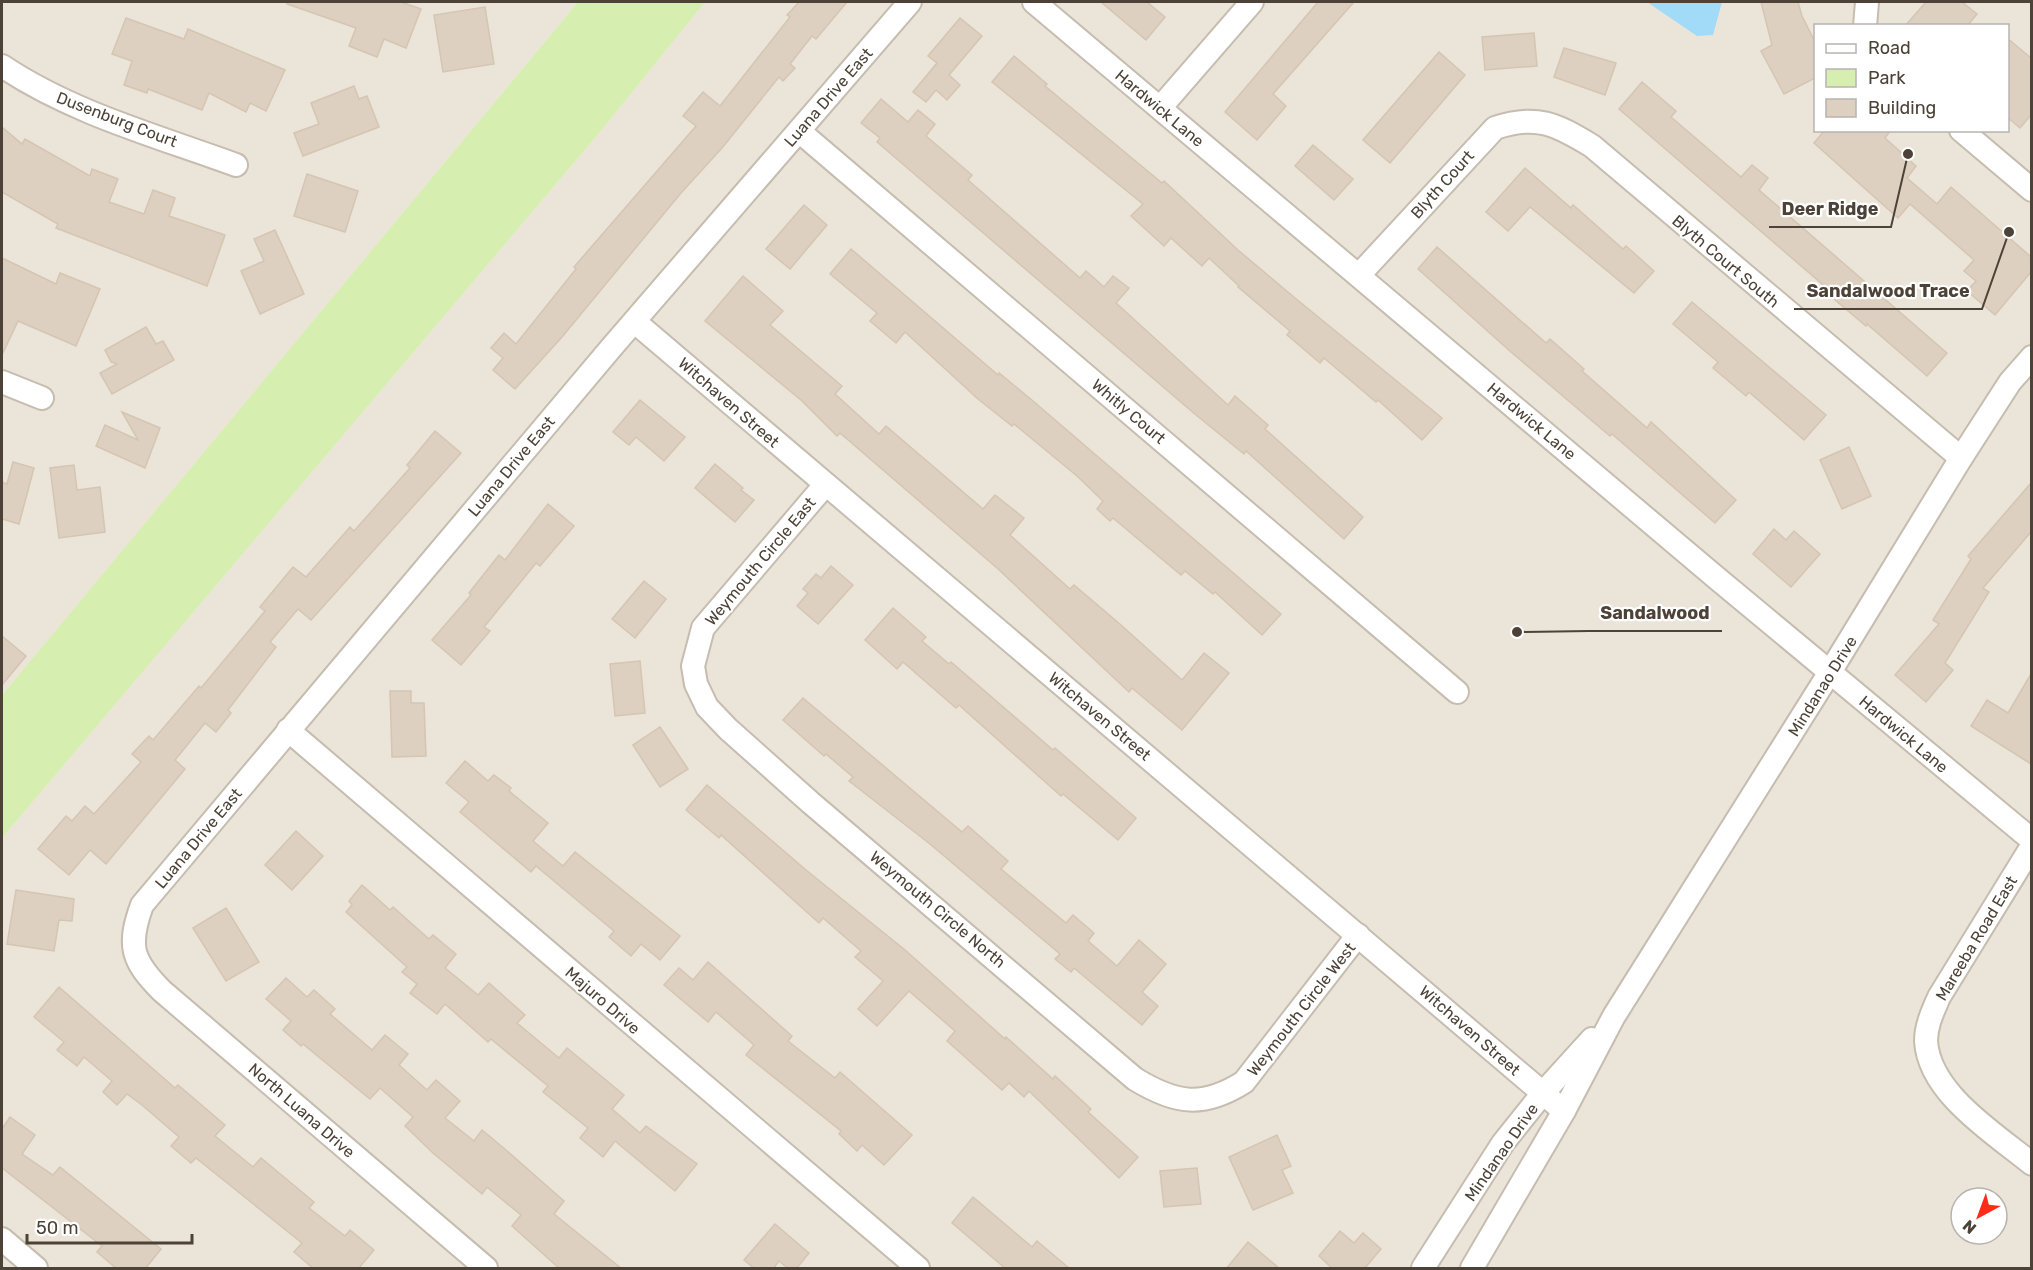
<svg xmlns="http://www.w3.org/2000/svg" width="2033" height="1270" viewBox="0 0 2033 1270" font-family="Rubik,sans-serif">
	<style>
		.residential { fill: #ebe4d8; fill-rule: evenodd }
		.green { fill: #d6eeb0 }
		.water { fill: #a2dbf8 }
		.building { fill: #ddd0c1; stroke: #d5c5b1; stroke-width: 1.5 }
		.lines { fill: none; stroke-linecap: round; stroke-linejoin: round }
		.street-casing { stroke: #c6bcaf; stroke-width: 26 }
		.street { stroke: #fff; stroke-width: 22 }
		.labels { text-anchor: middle; stroke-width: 4.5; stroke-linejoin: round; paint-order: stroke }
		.street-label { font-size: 16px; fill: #4c4237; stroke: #fff }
		.leader { fill: none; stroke: #4c4237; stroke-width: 2 }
		.callout-dot { fill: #4c4237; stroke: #fff; stroke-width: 2 }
		.callout-label { font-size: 18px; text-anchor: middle; font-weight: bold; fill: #4c4237; stroke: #fff; stroke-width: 4.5; stroke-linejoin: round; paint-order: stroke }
	</style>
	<rect width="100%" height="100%" fill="#f7f2ea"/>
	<g class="residential">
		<polygon points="2,2 578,2 2,695"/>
		<path d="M705 2H2031V1268H2V838L600 132ZM1816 26H2008V130H1816ZM1961 1198H1997V1234H1961Z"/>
	</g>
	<polygon class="green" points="578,2 705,2 600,132 2,838 2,695"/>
	<polygon class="water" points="1647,2 1722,2 1713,35 1697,36"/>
	<g class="building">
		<polygon points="287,2 401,2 421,9 406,48 384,39 377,57 349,46 356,28 287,4"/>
		<polygon points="799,2 847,2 816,39 812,36 790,64 795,68 783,81 779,77 722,148 681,193 562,337 515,389 493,370 503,358 491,348 504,333 516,344 576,269 574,267 696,126 683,116 703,92 720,106 790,17 787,15"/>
		<polygon points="1101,2 1147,2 1165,17 1146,40"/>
		<polygon points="1318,2 1354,2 1273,94 1286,106 1257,140 1225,112"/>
		<polygon points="1761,2 1798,2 1802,16 1815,42 1815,78 1784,94 1761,51 1772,45"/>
		<polygon points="1926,2 1962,2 1977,14 1967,26 1905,26"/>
		<polygon points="485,7 494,64 443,72 434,15"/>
		<polygon points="126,18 184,39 188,29 285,70 266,111 250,103 246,112 209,93 202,110 148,89 147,93 124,85 132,61 112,54"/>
		<polygon points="960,18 982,36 949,75 960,85 947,100 936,90 926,102 913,92 937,63 928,56"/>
		<polygon points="1534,33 1537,66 1485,70 1482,37"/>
		<polygon points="2007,38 2031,58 2031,115 2020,128 2007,117"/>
		<polygon points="1564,48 1616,63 1605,95 1554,77"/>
		<polygon points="1439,52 1465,75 1390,163 1363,140"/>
		<polygon points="1014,56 1047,84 1045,86 1162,183 1164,181 1238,250 1295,298 1442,418 1422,440 1378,400 1376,402 1324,358 1320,363 1287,335 1290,331 1238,287 1239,286 1209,258 1202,266 1171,238 1164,246 1131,216 1143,204 992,82"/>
		<polygon points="1642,82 1676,111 1671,117 1741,177 1752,165 1768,178 1759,190 1947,353 1927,376 1867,324 1866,326 1827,293 1829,290 1619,109"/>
		<polygon points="354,86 359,99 367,96 379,127 303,156 294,133 319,124 311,103"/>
		<polygon points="881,99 908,122 918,110 935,124 926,136 972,175 968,180 1080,278 1086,271 1104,287 1113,276 1129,288 1116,303 1228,405 1235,396 1268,425 1265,429 1363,517 1344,539 1246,451 1244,454 1196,415 877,142 880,138 861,123"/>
		<polygon points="2,127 22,144 25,139 90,176 92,169 118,179 109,202 144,214 153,190 175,198 169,216 225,235 207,286 56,228 58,224 2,192"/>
		<polygon points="1825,130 1891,130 1885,138 1916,166 1907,178 1937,204 1951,187 2031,257 2031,272 1995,315 1967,291 1976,281 1964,271 1974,260 1910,204 1898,218 1862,186 1814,143"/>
		<polygon points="1313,145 1353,179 1334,200 1295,166"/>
		<polygon points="1525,168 1571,208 1573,205 1623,249 1626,246 1654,271 1634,293 1530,207 1508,231 1486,212"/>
		<polygon points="307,174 358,191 345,232 294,216"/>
		<polygon points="804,205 827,225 790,269 766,249"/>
		<polygon points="275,230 304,294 260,314 241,271 264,261 254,239"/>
		<polygon points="1437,247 1546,343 1550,339 1584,369 1582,371 1647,428 1651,422 1736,500 1715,523 1612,434 1610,436 1511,352 1418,269"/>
		<polygon points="851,249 998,375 999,373 1033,401 1281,614 1262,635 1215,592 1213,594 1185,571 1181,575 1113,518 1110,521 1097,509 1103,501 1077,476 1014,424 1012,426 978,399 905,332 896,343 870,321 877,313 830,274"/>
		<polygon points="2,258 56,284 60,273 100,289 76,346 18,321 2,355"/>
		<polygon points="743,276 783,311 770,325 842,386 835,394 879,434 886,426 983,509 995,495 1024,518 1010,535 1070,589 1074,585 1121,625 1182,680 1204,653 1229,673 1182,730 1132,688 1129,692 997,568 840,433 837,436 801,400 705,321"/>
		<polygon points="1692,302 1826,415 1804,440 1749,392 1746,396 1713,368 1718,362 1673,324"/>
		<polygon points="146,327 156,344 163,341 174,360 112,394 100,373 117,364 111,362 105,350"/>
		<polygon points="640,400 685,437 664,461 636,437 629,445 613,432"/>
		<polygon points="122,412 160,428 145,468 96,446 105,425 138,440"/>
		<polygon points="435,431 461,453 311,620 298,609 270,642 276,647 228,710 231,713 216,732 205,723 175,760 185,769 106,864 90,850 69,875 38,849 66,816 72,821 85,806 94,814 141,762 132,754 149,736 153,740 199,686 201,688 265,611 260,607 293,567 306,577 350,527 354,531 410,468 407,465"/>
		<polygon points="1849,447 1871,496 1842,509 1820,460"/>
		<polygon points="13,462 34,468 19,524 2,519 2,482 7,484"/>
		<polygon points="715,464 743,488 741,490 754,500 735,522 695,488"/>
		<polygon points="74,465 77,490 100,487 105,532 59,538 50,468"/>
		<polygon points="2031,483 2031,532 1983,588 1989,592 1945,663 1953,670 1926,702 1895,675 1939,624 1933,620 1971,559 1968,556"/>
		<polygon points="548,504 574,526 540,566 536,563 484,627 490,631 461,665 432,640 471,595 469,593 499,555 505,560"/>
		<polygon points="1774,529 1786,540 1794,531 1820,554 1791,587 1753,554"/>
		<polygon points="831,566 853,585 818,624 797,606 808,593 803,589 816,574 821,578"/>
		<polygon points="644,581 666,599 635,638 612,619"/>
		<polygon points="893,608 926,637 922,641 949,664 951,662 1053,750 1055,748 1136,818 1118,840 1063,794 1061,796 959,705 956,708 903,662 897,669 865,640"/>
		<polygon points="2,636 26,656 2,685"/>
		<polygon points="640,661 645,713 615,716 610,664"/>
		<polygon points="2031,674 2031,764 1971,726 1987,700 2008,713"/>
		<polygon points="390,691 411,691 411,703 424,703 426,756 392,757"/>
		<polygon points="803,698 962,832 968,826 1008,861 1001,869 1066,923 1073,915 1094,933 1088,941 1117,966 1139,940 1166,964 1142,992 1158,1006 1142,1025 1074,968 1071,972 1055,959 1060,954 930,844 849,781 853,777 826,754 824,756 783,720"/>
		<polygon points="660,727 688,769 660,787 633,745"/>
		<polygon points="465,761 488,781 494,775 511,788 509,791 548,823 533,841 563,866 575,852 680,936 660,960 641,944 631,956 609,937 614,931 536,866 531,872 460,812 469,802 446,783"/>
		<polygon points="707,785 806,870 905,950 1005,1039 1006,1037 1053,1079 1055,1076 1091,1109 1088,1112 1138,1157 1119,1178 1029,1091 1024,1097 1009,1083 1002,1090 947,1041 955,1031 909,991 877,1026 858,1009 883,981 855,957 861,951 823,918 819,923 721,835 719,838 686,810"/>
		<polygon points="296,831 323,856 292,890 265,865"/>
		<polygon points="362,885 390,910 393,907 429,939 433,935 456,954 445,968 478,995 489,983 525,1015 517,1023 559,1058 567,1048 624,1095 612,1109 640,1133 646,1126 697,1164 675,1191 615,1141 603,1157 580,1138 588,1128 543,1092 548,1086 491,1039 488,1042 445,1004 437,1014 410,993 417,984 402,972 407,967 346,912 352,905 349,901"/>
		<polygon points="16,890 74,899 72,921 59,920 54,951 7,944"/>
		<polygon points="226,908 259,962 226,981 193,928"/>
		<polygon points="708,962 792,1036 788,1041 835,1078 840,1072 912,1135 884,1165 862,1145 857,1151 839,1134 841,1131 746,1055 754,1045 716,1012 708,1022 664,985 679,968 693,980"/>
		<polygon points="286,978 307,997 314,990 335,1009 330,1014 372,1050 385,1035 408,1054 399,1065 427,1090 436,1080 460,1101 445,1118 474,1141 482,1130 506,1150 564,1201 554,1214 622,1269 560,1269 512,1226 521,1215 487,1187 482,1194 433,1153 405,1126 413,1117 380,1088 370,1099 303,1044 301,1046 283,1030 291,1021 266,999"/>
		<polygon points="59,987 175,1088 178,1085 225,1125 215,1136 253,1167 261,1158 314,1202 309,1208 345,1236 350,1230 374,1250 358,1269 314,1269 294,1252 302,1243 196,1158 191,1163 171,1146 179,1137 142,1105 127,1094 117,1105 103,1092 112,1081 84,1057 77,1066 57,1050 64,1042 34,1017"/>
		<polygon points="10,1117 35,1135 22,1154 53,1175 60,1167 161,1249 145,1269 117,1269 97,1252 102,1246 2,1168 2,1129"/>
		<polygon points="1277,1135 1291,1166 1282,1170 1293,1193 1253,1210 1229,1157"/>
		<polygon points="1197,1168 1201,1204 1164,1207 1160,1171"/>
		<polygon points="973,1197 1032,1247 1037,1241 1070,1269 1006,1269 952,1223"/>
		<polygon points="775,1224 809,1253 796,1269 789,1269 779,1261 773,1269 755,1269 744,1260"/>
		<polygon points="1340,1231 1354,1243 1363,1233 1381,1249 1364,1269 1333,1269 1319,1256"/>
		<polygon points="1248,1242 1280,1269 1226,1269"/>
	</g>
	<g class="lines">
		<defs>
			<g id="street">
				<polyline points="1034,2 1719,580 2032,840"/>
				<polyline points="1865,26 1867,2"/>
				<path d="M2 66C72 113 157 136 236 165"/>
				<polyline points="1160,108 1252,2"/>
				<polyline points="1961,130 2032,190"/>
				<polyline points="799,131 1457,692"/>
				<path d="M1359 275 1495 128C1536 114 1556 124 1592 146L1961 458"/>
				<polyline points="635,322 1564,1111"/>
				<polyline points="2,382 42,398"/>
				<path d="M825 485 703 628 693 666 696 684 707 707 728 729 811 803 1135 1079C1176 1104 1203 1108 1244 1082L1358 935"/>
				<polyline points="288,730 918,1268"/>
				<path d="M2032 846 1939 997C1933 1011 1926 1025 1926 1041 1929 1093 1994 1133 2032 1164"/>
				<polyline points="2,1239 36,1268"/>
				<path d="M486 1268 162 991C132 961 127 946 142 905L611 348 910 2"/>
				<polyline points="1423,1268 1503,1143 1543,1093 1592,1039"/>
				<polyline points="1472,1268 1564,1111 1614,1016 1830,672 1961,458 2010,382 2032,357"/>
			</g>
		</defs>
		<use href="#street" class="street-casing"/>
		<use href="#street" class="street"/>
	</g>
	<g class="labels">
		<g class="street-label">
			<text transform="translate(828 97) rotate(-49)" y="6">Luana Drive East</text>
			<text transform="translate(1160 108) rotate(40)" y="6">Hardwick Lane</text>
			<text transform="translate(117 119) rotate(21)" y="6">Dusenburg Court</text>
			<text transform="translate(1442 184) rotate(-48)" y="6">Blyth Court</text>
			<text transform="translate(1726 261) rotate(40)" y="6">Blyth Court South</text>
			<text transform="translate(729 402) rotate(41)" y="6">Witchaven Street</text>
			<text transform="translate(1129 411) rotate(40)" y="6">Whitly Court</text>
			<text transform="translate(1532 421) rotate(40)" y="6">Hardwick Lane</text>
			<text transform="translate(511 466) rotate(-50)" y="6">Luana Drive East</text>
			<text transform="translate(760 561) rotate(-50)" y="6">Weymouth Circle East</text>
			<text transform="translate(1822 686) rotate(-58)" y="6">Mindanao Drive</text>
			<text transform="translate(1100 716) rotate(40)" y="6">Witchaven Street</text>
			<text transform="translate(1904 734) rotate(40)" y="6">Hardwick Lane</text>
			<text transform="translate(198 838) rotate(-50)" y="6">Luana Drive East</text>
			<text transform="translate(938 909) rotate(40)" y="6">Weymouth Circle North</text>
			<text transform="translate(1976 938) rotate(-59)" y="6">Mareeba Road East</text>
			<text transform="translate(603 1000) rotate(41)" y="6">Majuro Drive</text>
			<text transform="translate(1301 1009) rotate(-52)" y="6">Weymouth Circle West</text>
			<text transform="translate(1470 1030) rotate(41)" y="6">Witchaven Street</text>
			<text transform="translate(302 1110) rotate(41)" y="6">North Luana Drive</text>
			<text transform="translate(1501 1152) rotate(-55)" y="6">Mindanao Drive</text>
		</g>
	</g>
	<path class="leader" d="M1908 154L1891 227H1769M2009 232L1982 309H1794M1517 632L1589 631H1722"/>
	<g class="callout-dot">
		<circle cx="1908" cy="154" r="6"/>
		<circle cx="2009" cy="232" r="6"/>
		<circle cx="1517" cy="632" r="6"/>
	</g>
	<g class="callout-label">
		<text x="1830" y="215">Deer Ridge</text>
		<text x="1888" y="297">Sandalwood Trace</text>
		<text x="1655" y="619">Sandalwood</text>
	</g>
	<rect width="2033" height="1270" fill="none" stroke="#4c4237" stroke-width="6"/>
	<rect x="1814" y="24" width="195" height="108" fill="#ffffff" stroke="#b7b3af" stroke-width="1.5"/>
	<rect x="1826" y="44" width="30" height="9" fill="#ffffff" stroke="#b7b3af" stroke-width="1.5"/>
	<text x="1868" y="54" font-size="18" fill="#4c4237">Road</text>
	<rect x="1826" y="69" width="30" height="18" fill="#d6eeb0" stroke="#b7b3af" stroke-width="1.5"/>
	<text x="1868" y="84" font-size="18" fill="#4c4237">Park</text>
	<rect x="1826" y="99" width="30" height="18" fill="#ddd0c1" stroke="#b7b3af" stroke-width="1.5"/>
	<text x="1868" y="114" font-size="18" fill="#4c4237">Building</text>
	<g transform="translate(1979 1216) rotate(221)"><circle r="28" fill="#ffffff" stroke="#b7b3af" stroke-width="1.5"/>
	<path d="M0-4.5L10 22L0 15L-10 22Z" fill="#ff2c19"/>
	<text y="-9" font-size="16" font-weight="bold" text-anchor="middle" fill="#4c4237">N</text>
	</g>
	<path d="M27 1234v9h165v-9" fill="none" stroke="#4c4237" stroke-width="3"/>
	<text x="36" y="1234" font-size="18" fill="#4c4237" stroke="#ffffff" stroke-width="4.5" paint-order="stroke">50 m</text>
</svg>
